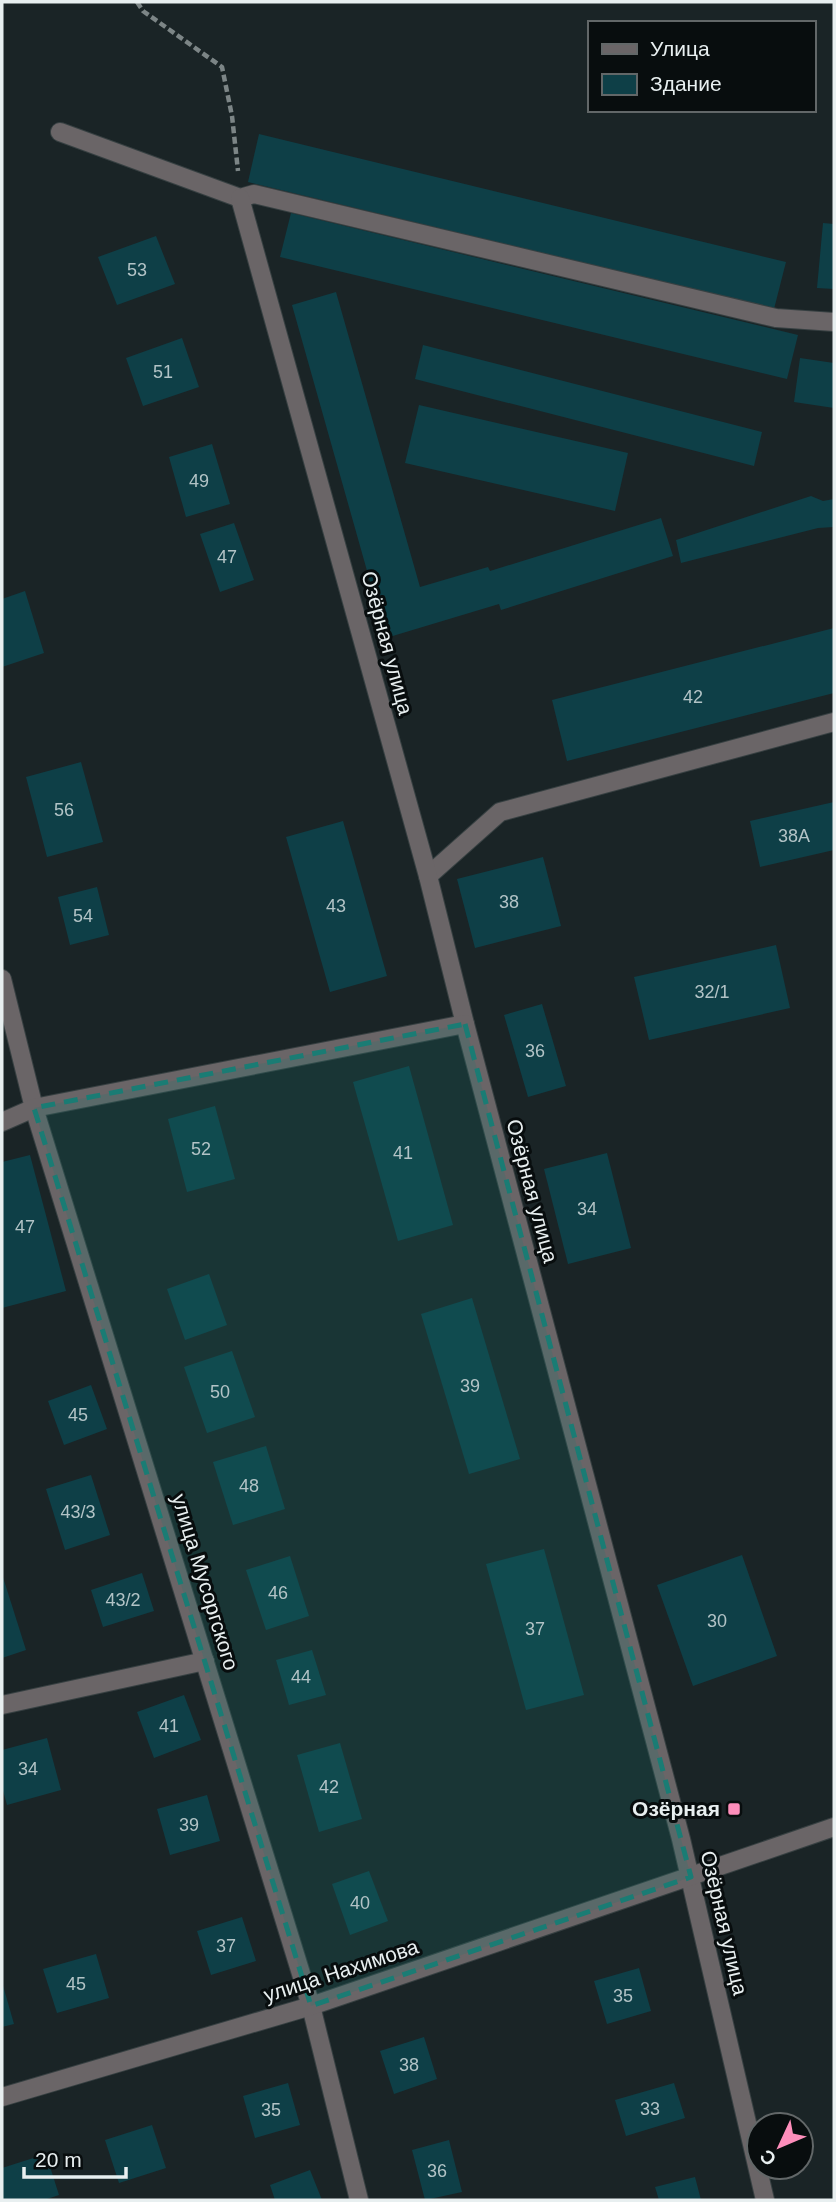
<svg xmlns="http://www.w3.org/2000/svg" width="836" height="2202" viewBox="0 0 836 2202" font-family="Helvetica,sans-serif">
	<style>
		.building { fill: #0e3f47 }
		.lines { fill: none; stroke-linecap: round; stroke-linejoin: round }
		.service-casing { stroke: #374042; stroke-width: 20 }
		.minor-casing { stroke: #374042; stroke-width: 20 }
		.path { stroke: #7c8586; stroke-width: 4.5; stroke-dasharray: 7 3.5; stroke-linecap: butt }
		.service { stroke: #6a6567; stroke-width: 18 }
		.minor { stroke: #6a6567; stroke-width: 18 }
		.marked { fill: #1a7c74; fill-opacity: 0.2; stroke: #1a7c74; stroke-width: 5; stroke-dasharray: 14 9; stroke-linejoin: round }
		.poi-dot { fill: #fe8ebb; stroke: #080d0e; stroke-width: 2.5 }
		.labels { text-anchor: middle; stroke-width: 6; stroke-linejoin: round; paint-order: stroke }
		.number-label { font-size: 18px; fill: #b2c3c6 }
		.street-label { font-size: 21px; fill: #e8eff0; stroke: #080d0e }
		.poi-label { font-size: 21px; font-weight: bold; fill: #e8eff0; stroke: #080d0e; text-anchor: end }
	</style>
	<rect width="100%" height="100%" fill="#1a2426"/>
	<g class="building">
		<polygon points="259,134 786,262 774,309 248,182"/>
		<polygon points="291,213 798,335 787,379 280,257"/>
		<polygon points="823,223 834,224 834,289 817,288"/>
		<polygon points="156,236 175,284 117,305 98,257"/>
		<polygon points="336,292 420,587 488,567 490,571 661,518 673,556 501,610 499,604 386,638 292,305"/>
		<polygon points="182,338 199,387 143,406 126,358"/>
		<polygon points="423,345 762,432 754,466 415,379"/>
		<polygon points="800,358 834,363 834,408 794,402"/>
		<polygon points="419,405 628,453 615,511 405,463"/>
		<polygon points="212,444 230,504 186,517 169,457"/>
		<polygon points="811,496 823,501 834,499 834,527 818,528 681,563 676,540"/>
		<polygon points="234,523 254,580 220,592 200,534"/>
		<polygon points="25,591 44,653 2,667 2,599"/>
		<polygon points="834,628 834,693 567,761 552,700"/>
		<polygon points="81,762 103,842 47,857 26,777"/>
		<polygon points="834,802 834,850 760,867 750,821"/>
		<polygon points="343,821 387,976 330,992 286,837"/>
		<polygon points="543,857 561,926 475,948 457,879"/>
		<polygon points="97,887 109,935 70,945 58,897"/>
		<polygon points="776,945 790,1008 649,1040 634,977"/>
		<polygon points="542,1004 566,1086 528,1097 504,1015"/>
		<polygon points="409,1066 453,1225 398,1241 353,1082"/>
		<polygon points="215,1106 235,1179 187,1192 168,1119"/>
		<polygon points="607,1153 631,1248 568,1264 544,1169"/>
		<polygon points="30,1155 66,1291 2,1308 2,1162"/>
		<polygon points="209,1274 227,1325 185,1340 167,1289"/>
		<polygon points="472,1298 520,1459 469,1474 421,1314"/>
		<polygon points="232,1351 255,1417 207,1433 184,1367"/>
		<polygon points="91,1385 107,1429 64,1445 48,1401"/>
		<polygon points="266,1446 285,1509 233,1525 213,1462"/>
		<polygon points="91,1475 110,1535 65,1550 46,1489"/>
		<polygon points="544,1549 584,1695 526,1710 486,1564"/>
		<polygon points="742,1555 777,1656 693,1686 657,1585"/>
		<polygon points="290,1556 309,1616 266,1630 246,1570"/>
		<polygon points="142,1573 154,1611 103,1627 91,1590"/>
		<polygon points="2,1574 26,1650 2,1658"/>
		<polygon points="312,1650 326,1695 289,1705 276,1660"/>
		<polygon points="184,1695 201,1740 154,1758 137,1712"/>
		<polygon points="47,1738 61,1790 7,1805 2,1787 2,1750"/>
		<polygon points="340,1743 362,1819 319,1832 297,1755"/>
		<polygon points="207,1795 220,1841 170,1855 157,1809"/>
		<polygon points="369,1871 388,1921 350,1935 332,1884"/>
		<polygon points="242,1917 256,1961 211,1975 197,1931"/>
		<polygon points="96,1954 109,1998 57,2013 43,1969"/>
		<polygon points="639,1968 651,2011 607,2024 594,1981"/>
		<polygon points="2,1982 14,2024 2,2027"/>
		<polygon points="424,2037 437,2079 394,2094 380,2051"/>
		<polygon points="288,2083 300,2125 255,2138 243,2096"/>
		<polygon points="674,2083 685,2118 626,2136 615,2100"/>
		<polygon points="152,2125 166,2168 119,2183 105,2140"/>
		<polygon points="449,2140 462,2192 425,2200 412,2150"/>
		<polygon points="46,2154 59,2195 44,2200 2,2200 2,2168"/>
		<polygon points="310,2170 322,2200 275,2200 270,2185"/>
		<polygon points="695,2177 701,2200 659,2200 655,2187"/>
	</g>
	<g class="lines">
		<defs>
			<g id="service">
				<polyline points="60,132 240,198 254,194 776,318 834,322"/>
				<polyline points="428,876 500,812 834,722"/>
			</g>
			<g id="minor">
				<polyline points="240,198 428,876 465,1024 681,1839 765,2200"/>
				<polyline points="2,979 34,1108 311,2006 359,2200"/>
				<polyline points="2,1122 34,1108 465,1024"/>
				<polyline points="2,1705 205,1661"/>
				<polyline points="2,2097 311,2006 834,1827"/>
			</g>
		</defs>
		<use href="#service" class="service-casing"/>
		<use href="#minor" class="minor-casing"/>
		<polyline class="path" points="137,2 143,11 222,67 232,116 238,171"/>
		<use href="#service" class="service"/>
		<use href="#minor" class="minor"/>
	</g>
	<path class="marked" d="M465 1024 691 1877 311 2006 34 1108Z"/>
	<rect class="poi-dot" x="727" y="1802" width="14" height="14" rx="3.5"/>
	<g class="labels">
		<g class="number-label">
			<text x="137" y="276">53</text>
			<text x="163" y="378">51</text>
			<text x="199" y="487">49</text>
			<text x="227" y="563">47</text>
			<text x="693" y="703">42</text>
			<text x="64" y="816">56</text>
			<text x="794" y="842">38А</text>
			<text x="509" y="908">38</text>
			<text x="336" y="912">43</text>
			<text x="83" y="922">54</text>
			<text x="712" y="998">32/1</text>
			<text x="535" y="1057">36</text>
			<text x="201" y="1155">52</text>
			<text x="403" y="1159">41</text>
			<text x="587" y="1215">34</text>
			<text x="25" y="1233">47</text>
			<text x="470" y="1392">39</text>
			<text x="220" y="1398">50</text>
			<text x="78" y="1421">45</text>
			<text x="249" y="1492">48</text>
			<text x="78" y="1518">43/3</text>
			<text x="278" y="1599">46</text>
			<text x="123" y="1606">43/2</text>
			<text x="717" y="1627">30</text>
			<text x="535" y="1635">37</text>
			<text x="301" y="1683">44</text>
			<text x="169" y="1732">41</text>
			<text x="28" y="1775">34</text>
			<text x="329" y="1793">42</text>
			<text x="189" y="1831">39</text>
			<text x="360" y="1909">40</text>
			<text x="226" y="1952">37</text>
			<text x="76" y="1990">45</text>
			<text x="623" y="2002">35</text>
			<text x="409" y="2071">38</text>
			<text x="650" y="2115">33</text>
			<text x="271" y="2116">35</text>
			<text x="437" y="2177">36</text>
		</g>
		<g class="street-label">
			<text transform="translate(387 643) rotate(75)" y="7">Озёрная улица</text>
			<text transform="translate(532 1191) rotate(75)" y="7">Озёрная улица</text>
			<text transform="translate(205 1582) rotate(73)" y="7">улица Мусоргского</text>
			<text transform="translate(724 1923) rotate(77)" y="7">Озёрная улица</text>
			<text transform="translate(341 1971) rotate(-18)" y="7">улица Нахимова</text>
		</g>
		<g class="poi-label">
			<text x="720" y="1816">Озёрная</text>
		</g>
	</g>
	<rect width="836" height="2202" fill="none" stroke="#e8eff0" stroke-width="7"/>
	<rect x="588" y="21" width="228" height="91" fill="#080d0e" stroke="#626768" stroke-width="2"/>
	<rect x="602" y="44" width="35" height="10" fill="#6a6567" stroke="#626768" stroke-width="2"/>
	<text x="650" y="56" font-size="21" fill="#e8eff0">Улица</text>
	<rect x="602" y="74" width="35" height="21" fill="#0e3f47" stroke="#626768" stroke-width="2"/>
	<text x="650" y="91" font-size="21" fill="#e8eff0">Здание</text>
	<g transform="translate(780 2146) rotate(226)"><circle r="33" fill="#080d0e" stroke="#626768" stroke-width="2"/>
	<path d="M0-5L12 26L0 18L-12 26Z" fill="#fe8ebb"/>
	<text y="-10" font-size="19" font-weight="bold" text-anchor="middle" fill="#e8eff0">С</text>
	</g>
	<path d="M24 2167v10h102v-10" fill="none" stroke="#e8eff0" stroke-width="3.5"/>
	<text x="35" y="2167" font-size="21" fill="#e8eff0" stroke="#080d0e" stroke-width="5" paint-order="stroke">20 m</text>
</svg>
